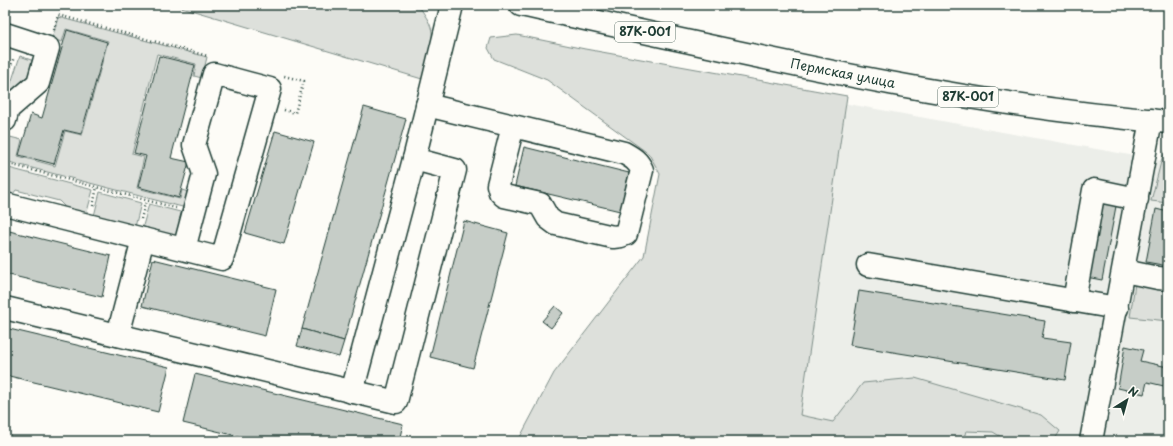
<svg xmlns="http://www.w3.org/2000/svg" width="1173" height="446" viewBox="0 0 1173 446" font-family="'Playpen Sans',sans-serif">
	<style>
		.built { fill: #eceee9 }
		.green { fill: #dde0db; stroke: #7e8e88 }
		.building { fill: #c6cdc7; stroke: #1f3d34 }
		.lines { fill: none; stroke-linecap: round; stroke-linejoin: round }
		.minor-casing { stroke: #1f3d34; stroke-width: 25 }
		.major-casing { stroke: #1f3d34; stroke-width: 25 }
		.path { stroke: #1f3d34; stroke-width: 2.5; stroke-dasharray: 1 3; stroke-linecap: butt }
		.minor { stroke: #fdfcf7; stroke-width: 22 }
		.major { stroke: #fdfcf7; stroke-width: 22 }
		.labels { text-anchor: middle; stroke-width: 3; stroke-linejoin: round; paint-order: stroke }
		.shield { fill: #fdfcf7; stroke: #62766e; stroke-width: 1 }
		.shield-label { font-size: 12px; font-weight: bold; fill: #1f3d34 }
		.street-label { font-size: 13px; fill: #1f3d34; stroke: #fdfcf7 }
	</style>
	<rect width="100%" height="100%" fill="#fdfcf7"/>
	<filter id="ink" filterUnits="userSpaceOnUse"><feTurbulence type="fractalNoise" baseFrequency=".025" numOctaves="2"/><feDisplacementMap in="SourceGraphic" scale="8" xChannelSelector="R" yChannelSelector="G"/><feConvolveMatrix kernelMatrix="1 2 1 2 8 2 1 2 1" color-interpolation-filters="sRGB"/></filter>
	<g filter="url(#ink)">
		<polygon class="built" points="843,103 1168,162 1168,441 882,441 796,417"/>
		<g class="green">
			<path d="M174 5H405L421 9C426 17 431 24 432 32 434 42 425 69 422 79Z"/>
			<polygon points="58,17 207,57 202,78 194,76 196,64 157,54 132,154 144,157 137,188 180,199 182,190 194,194 190,209 5,161 5,152 10,137 22,140 18,156 55,166 65,131 82,135 108,41 66,29 62,42 52,39"/>
			<polygon points="517,35 585,49 847,96 800,415 833,422 863,383 915,378 1041,415 1060,431 1054,441 1008,441 993,432 966,431 963,441 518,441 554,373 644,256 660,174 649,154 547,80 494,59 488,48 491,38"/>
			<polygon points="20,56 34,61 34,80 6,98"/>
			<polygon points="1168,147 1168,203 1151,201 1162,158"/>
			<polygon points="5,167 93,190 85,219 64,210 64,206 59,201 16,190 10,198 5,198"/>
			<polygon points="100,192 141,203 134,231 93,220"/>
			<polygon points="149,204 188,214 181,239 141,233"/>
			<polygon points="1136,277 1143,285 1168,290 1168,321 1130,317"/>
		</g>
		<g class="building">
			<polygon points="67,30 107,42 81,134 64,130 54,164 19,155 31,114 42,118"/>
			<polygon points="159,56 195,65 171,158 189,162 179,198 138,187 146,156 134,153"/>
			<polygon points="364,107 406,119 344,341 302,329"/>
			<polygon points="275,131 314,142 284,244 245,233"/>
			<polygon points="524,147 629,173 620,211 515,186"/>
			<polygon points="1099,198 1117,201 1102,280 1086,277"/>
			<polygon points="1156,209 1168,212 1168,266 1146,262"/>
			<polygon points="464,221 508,233 473,368 430,357"/>
			<polygon points="5,230 111,256 102,297 5,274"/>
			<polygon points="153,259 276,289 265,336 142,306"/>
			<polygon points="859,291 1045,321 1042,338 1071,342 1065,380 850,345"/>
			<polygon points="555,306 563,313 551,328 542,321"/>
			<polygon points="5,328 169,367 158,412 5,375"/>
			<polygon points="302,329 344,341 339,357 297,346"/>
			<polygon points="1125,346 1143,350 1140,361 1168,367 1168,387 1147,382 1144,394 1118,388"/>
			<polygon points="195,374 403,424 399,441 258,441 183,423"/>
		</g>
		<g class="lines">
			<defs>
				<g id="minor">
					<polyline points="5,34 48,48 38,83 8,109 5,120"/>
					<path d="M427 105 624 153C633 158 638 161 642 170L626 234 621 236 613 237 556 224 548 218 540 204 504 196 500 192 498 185 513 126"/>
					<polyline points="5,204 222,259 270,89 214,74 194,145 204,174 184,249"/>
					<polyline points="868,265 1117,308"/>
					<polyline points="1124,271 1158,278 1168,279"/>
					<polyline points="1074,301 1094,190 1137,199"/>
					<polyline points="5,308 396,402 455,170 414,159"/>
					<polyline points="118,335 143,239"/>
					<polyline points="352,392 414,159 452,5"/>
					<polyline points="1091,441 1151,120"/>
				</g>
				<path id="major" d="M521 5C734 51 950 104 1168 122"/>
			</defs>
			<use href="#minor" class="minor-casing"/>
			<use href="#major" class="major-casing"/>
			<g class="path">
				<polyline points="54,30 58,15 208,56"/>
				<polyline points="5,83 14,57"/>
				<polyline points="284,110 295,113 304,81 284,76"/>
				<polyline points="5,163 176,208"/>
				<polyline points="93,206 97,187"/>
				<polyline points="141,219 146,200"/>
			</g>
			<use href="#minor" class="minor"/>
			<use href="#major" class="major"/>
		</g>
	</g>
	<g class="labels">
		<g class="shield">
			<rect x="615" y="22" width="60" height="20" rx="3"/>
			<rect x="938" y="87" width="60" height="20" rx="3"/>
		</g>
		<g class="shield-label">
			<text x="645" y="36">87К-001</text>
			<text x="968" y="101">87К-001</text>
		</g>
		<g class="street-label">
			<text transform="translate(843 73) rotate(11)" y="5">Пермская улица</text>
		</g>
	</g>
	<rect width="1173" height="446" fill="none" stroke="#fdfcf7" stroke-width="20"/>
	<rect x="10" y="10" width="1153" height="426" fill="none" stroke="#1f3d34" stroke-width="1.5" filter="url(#ink)"/>
	<g transform="translate(1127 400) rotate(37)" stroke="#fdfcf7" stroke-width="3" paint-order="stroke">
	<path d="M0-3L7 15L0 10L-7 15Z" fill="#1f3d34"/>
	<text y="-6" font-size="11" font-weight="bold" text-anchor="middle" fill="#1f3d34">N</text>
	</g>
</svg>
